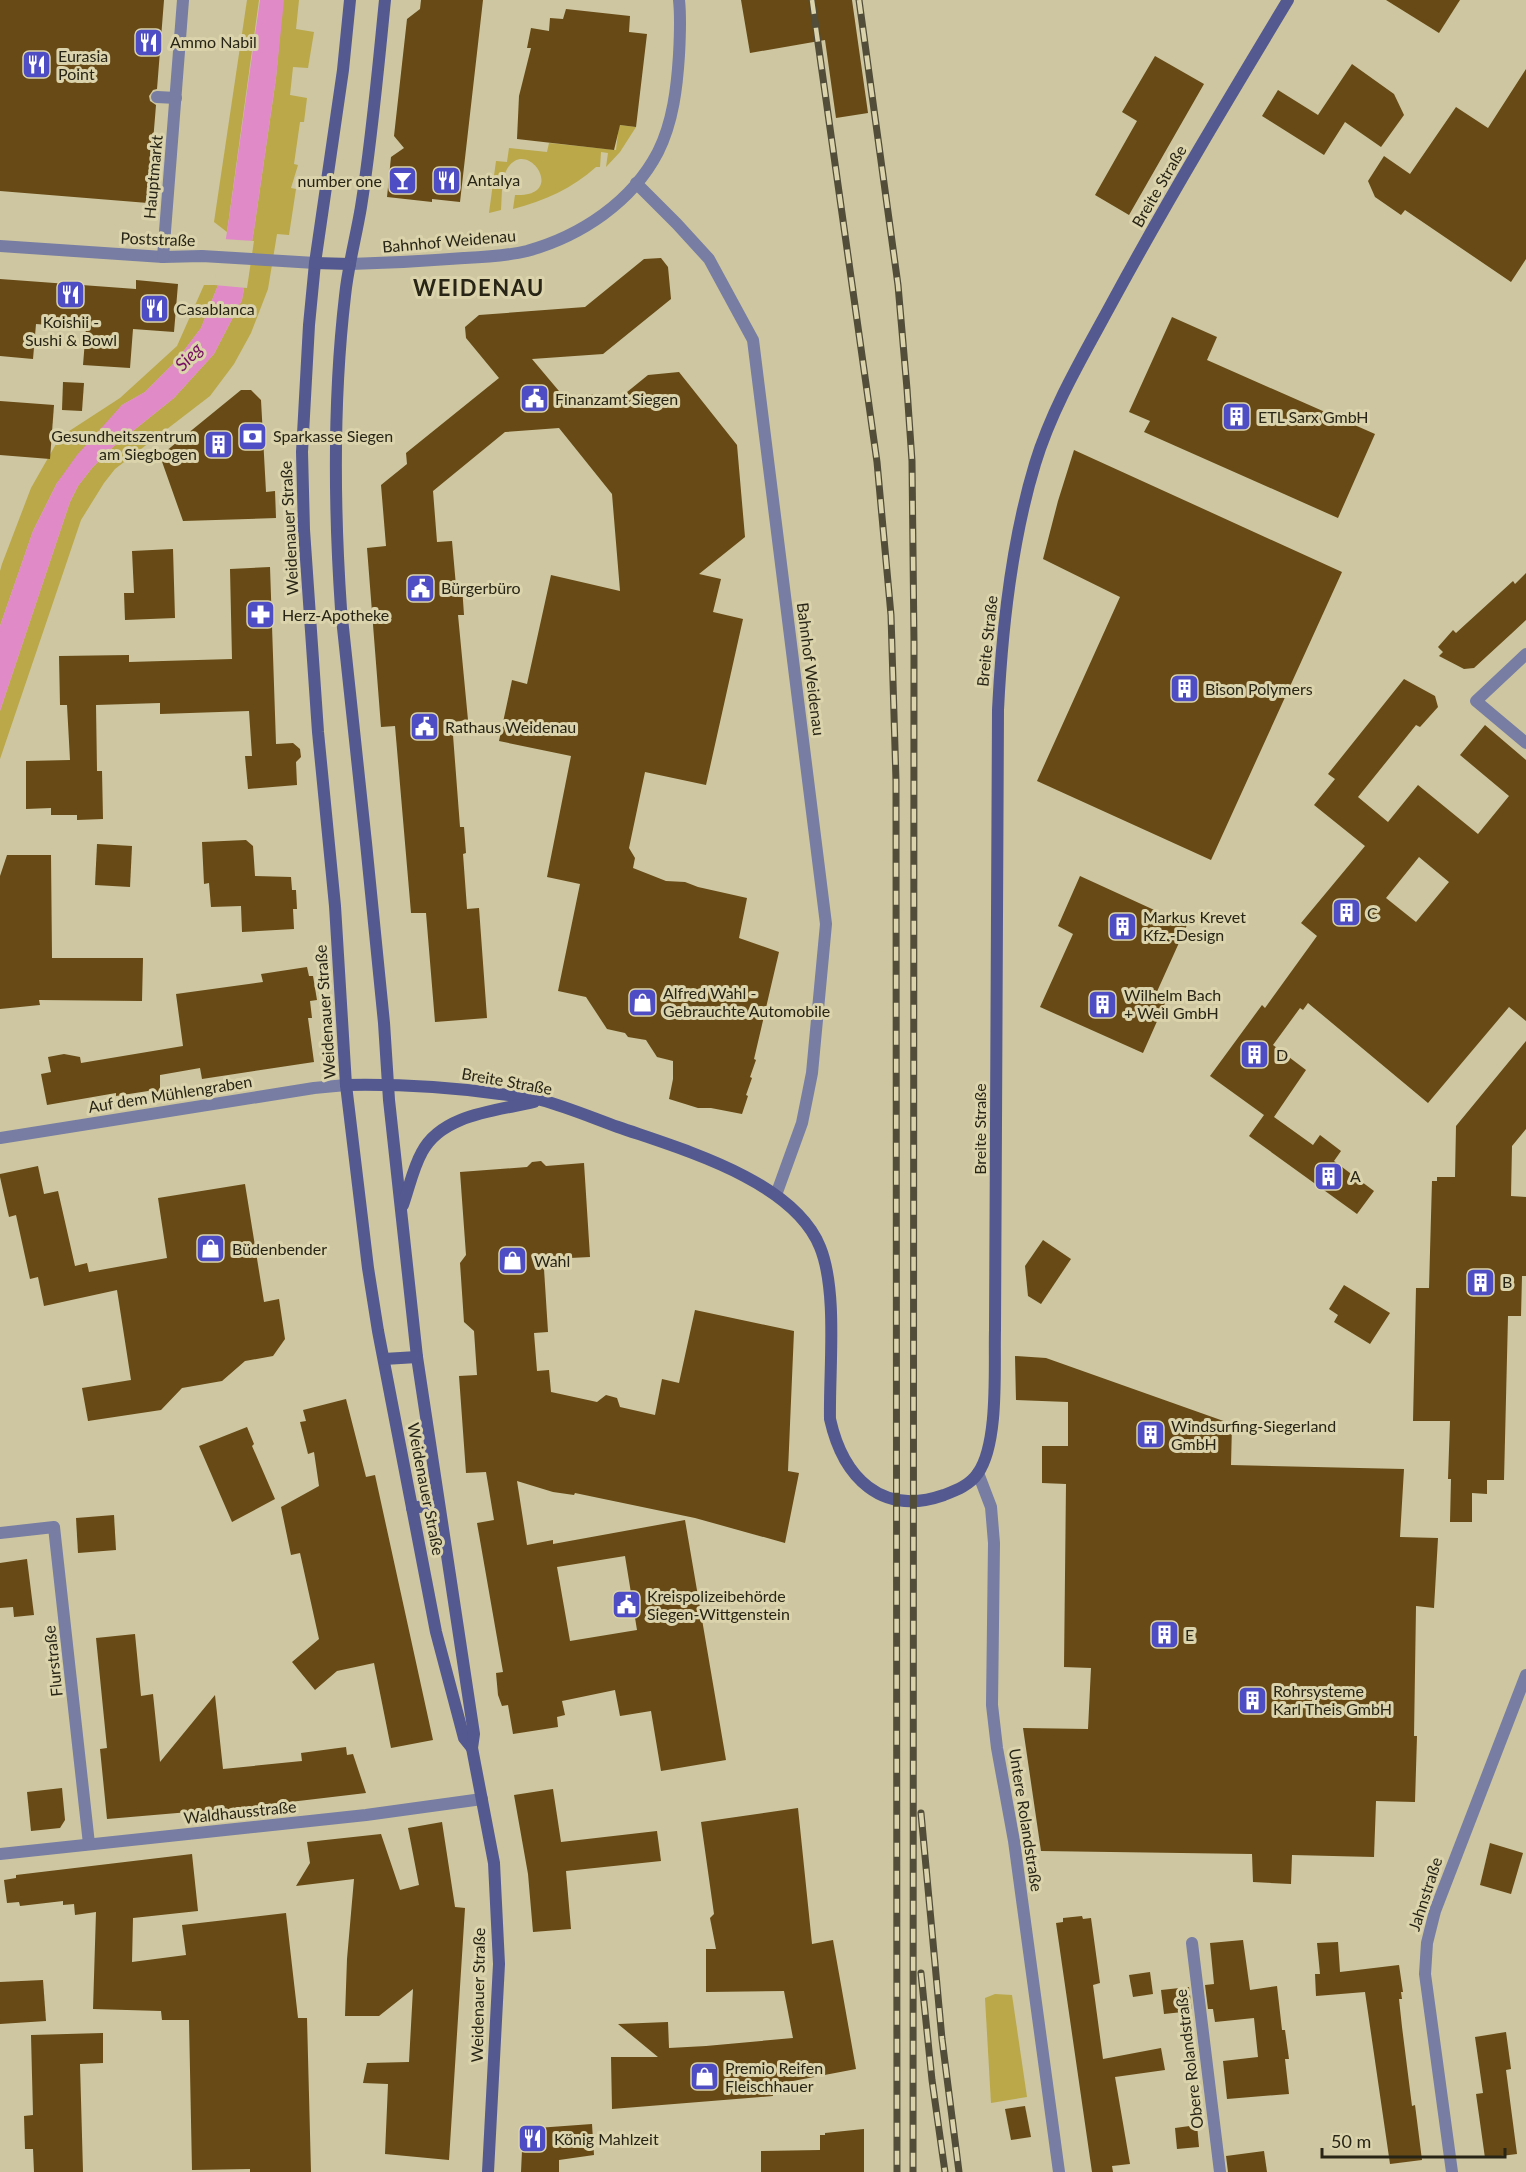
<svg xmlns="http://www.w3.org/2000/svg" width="1526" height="2172" viewBox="0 0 1526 2172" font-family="Lato,sans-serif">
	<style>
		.green { fill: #baa849 }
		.water { fill: #e08ac7 }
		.pier { fill: #cdc6a0 }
		.building { fill: #674a15; fill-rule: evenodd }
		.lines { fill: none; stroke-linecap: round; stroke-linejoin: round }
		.street { stroke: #777da3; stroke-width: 12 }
		.secondary { stroke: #545990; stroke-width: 12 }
		.rail-casing { stroke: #514d38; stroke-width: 7 }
		.rail { stroke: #dad3ac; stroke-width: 4.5; stroke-dasharray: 14; stroke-linecap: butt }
		.labels { text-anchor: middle; stroke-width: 6; stroke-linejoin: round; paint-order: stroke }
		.poi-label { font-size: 16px; fill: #282516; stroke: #dad3ac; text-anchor: start }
		.street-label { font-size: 16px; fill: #282516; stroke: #dad3ac }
		.water-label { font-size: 18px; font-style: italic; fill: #760e61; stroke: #dad3ac }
		.district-label { font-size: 22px; font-weight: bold; letter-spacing: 1.5px; fill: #282516; stroke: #dad3ac }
	</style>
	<rect width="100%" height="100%" fill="#cdc6a0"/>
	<g class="green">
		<polygon points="247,0 259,0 227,232 214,222"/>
		<polygon points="283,0 299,0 296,29 314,32 308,68 293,67 290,95 307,98 304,122 300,122 294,164 298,165 291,188 296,189 289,235 277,234 268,289 251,333 234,364 210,396 115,469 104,483 81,520 0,759 0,711 70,502 78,486 92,468 113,447 174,398 214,354 242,300 254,230 276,78"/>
		<path d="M619 125 636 127 620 152 606 167 608 153 601 152 600 167H596C573 188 544 201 513 209L515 195C569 198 527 135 507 169 501 179 502 198 501 210L489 213 496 161 507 162 509 148 547 152 549 143 616 150Z"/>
		<polygon points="204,285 218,285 201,328 176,361 145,392 122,405 57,483 33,531 0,626 0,571 2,564 31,488 60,437 120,398 177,346"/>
		<polygon points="995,1994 1012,1995 1027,2097 991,2103 985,1998"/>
	</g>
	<polygon class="water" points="260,0 284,0 276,78 254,230 242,300 214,354 174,398 113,447 92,468 78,486 70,502 0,711 0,626 33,531 57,483 77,455 122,405 145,392 176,361 201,328 218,285 227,232"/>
	<polygon class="pier" points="223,239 254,241 247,288 214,285"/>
	<g class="building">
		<polygon points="0,0 164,0 157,89 153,90 149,96 150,101 156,105 148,203 0,191"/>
		<polygon points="421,0 483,0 460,202 432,199 432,202 387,197 391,157 404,148 394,136 407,19 420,9"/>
		<polygon points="741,0 852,0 868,113 836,118 825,40 750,53"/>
		<polygon points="1386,0 1460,0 1439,33"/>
		<polygon points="566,9 630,16 629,32 647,34 636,127 620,125 614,150 517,139 519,96 531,48 527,48 531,28 549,31 550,18 563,19"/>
		<polygon points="1155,56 1204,84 1129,215 1095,195 1137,121 1122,112"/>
		<polygon points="1352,64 1394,94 1404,115 1381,147 1345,122 1324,155 1262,116 1278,90 1318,115"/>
		<polygon points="1526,69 1526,259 1511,282 1405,210 1401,215 1375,197 1368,181 1384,156 1410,174 1456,107 1488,128"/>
		<polygon points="661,258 668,267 671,299 603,354 532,359 564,397 593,394 598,402 616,401 648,375 679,372 737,445 745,537 699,574 721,579 713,612 743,619 706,785 645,772 629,848 635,858 633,868 666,881 685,882 698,887 747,898 739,938 779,952 754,1059 756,1060 750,1077 752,1078 746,1095 748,1096 742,1114 711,1108 698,1108 669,1099 673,1079 673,1061 657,1057 646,1040 628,1037 625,1033 607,1029 586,997 558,991 580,884 547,877 571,756 499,741 512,680 527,684 551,575 620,591 612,494 559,428 505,432 433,491 437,542 452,541 456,586 462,586 464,615 458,615 468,720 452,722 460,827 464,827 466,853 463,854 467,909 479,908 487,1018 435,1022 426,913 411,913 395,726 381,727 367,548 386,546 381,485 407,464 406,453 499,378 466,338 465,327 479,315 585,307 644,259"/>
		<polygon points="0,279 136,289 136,280 178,284 174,332 133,329 130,368 83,365 86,328 36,324 33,359 0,356"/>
		<polygon points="1172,317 1217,337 1207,360 1375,434 1338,518 1144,432 1150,421 1129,412"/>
		<polygon points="63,382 84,383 82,411 62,410"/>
		<polygon points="241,390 251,390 261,400 266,492 275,491 276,518 183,521 160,456"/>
		<polygon points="0,401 54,405 50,459 0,455"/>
		<polygon points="1074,450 1342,572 1211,860 1037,781 1120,597 1043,559 1058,501"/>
		<polygon points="173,549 175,618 125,620 124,593 134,593 132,551"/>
		<polygon points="270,567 276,744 293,743 300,749 301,757 296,762 297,785 248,789 245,756 252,756 249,711 160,714 160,703 96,705 97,771 102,771 103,819 77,820 77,815 51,815 51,808 26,809 26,761 70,760 67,705 60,705 59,656 129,655 129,662 232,659 230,569"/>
		<polygon points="1526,573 1526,620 1511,634 1474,668 1464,669 1439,656 1443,652 1438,647 1453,630 1456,633 1513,581 1515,584"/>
		<path d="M1404 679 1435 696 1438 707 1420 727 1416 725 1358 797 1388 822 1418 785 1478 834 1509 796 1460 755 1485 725 1526 760V1021L1509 1007 1428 1103 1308 1003 1303 1010 1300 1008 1273 1045 1306 1070 1274 1117 1313 1145 1320 1135 1341 1151 1334 1161 1374 1191 1357 1214 1249 1136 1264 1115 1210 1076 1262 1005 1265 1008 1317 936 1301 923 1365 846 1314 805 1335 779 1328 774ZM1419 857 1449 882 1416 922 1386 898Z"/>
		<polygon points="246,840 253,846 255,876 291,877 292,890 296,890 297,909 293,909 294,929 242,932 241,906 211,907 209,883 204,884 202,842"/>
		<polygon points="97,844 132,846 130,887 95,885"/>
		<polygon points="7,855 51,855 52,958 143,958 142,1001 39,1000 40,1005 0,1009 0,876"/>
		<polygon points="1080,876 1187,925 1155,996 1166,1001 1143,1053 1040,1007 1073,934 1058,926"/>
		<polygon points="307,967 309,976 313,976 317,1000 310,1001 312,1018 308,1018 314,1062 202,1079 200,1068 160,1075 160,1093 148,1091 116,1096 116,1093 47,1105 41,1074 51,1072 48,1057 64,1054 80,1057 81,1063 183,1046 176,994 263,982 261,974"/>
		<polygon points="1526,1041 1526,1129 1512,1146 1511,1196 1526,1197 1526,1276 1522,1276 1521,1316 1508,1316 1504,1480 1487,1480 1487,1494 1472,1493 1472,1522 1450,1522 1451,1479 1448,1479 1450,1421 1413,1421 1416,1288 1429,1288 1432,1181 1437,1181 1437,1177 1455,1177 1456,1126"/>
		<path d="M541 1161 546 1166 584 1163 590 1257 570 1258 563 1268 544 1269 548 1332 534 1333 537 1371 549 1370 551 1392 597 1402 606 1395 617 1398 620 1407 655 1415 662 1379 679 1383 695 1310 794 1331 788 1471 799 1473 785 1543 695 1518 575 1493 574 1495 553 1492 517 1481 527 1545 553 1540V1544L685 1520 726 1760 661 1771 651 1711 620 1716 615 1690 562 1701 565 1715 557 1717 558 1727 513 1734 508 1705 502 1706 498 1695 496 1673 503 1672 477 1523 494 1520 486 1472 466 1473 459 1376 477 1375 474 1331 464 1322 460 1263 466 1255 460 1172 527 1167 532 1162ZM625 1556 637 1630 570 1641 557 1567Z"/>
		<polygon points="38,1166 44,1194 58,1191 75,1266 87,1263 89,1272 167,1258 158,1198 245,1184 264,1302 279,1299 285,1339 273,1356 245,1361 222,1381 182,1388 161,1410 88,1421 82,1388 131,1380 117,1290 44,1306 38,1277 30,1279 16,1215 9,1217 0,1177 0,1174"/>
		<polygon points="1043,1240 1071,1259 1041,1304 1028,1296 1025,1266"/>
		<polygon points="1344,1285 1390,1313 1370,1344 1334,1322 1338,1315 1329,1309"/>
		<polygon points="1015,1356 1046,1358 1232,1424 1231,1465 1404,1469 1400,1537 1438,1538 1434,1608 1416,1606 1414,1736 1417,1736 1415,1802 1376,1801 1374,1857 1292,1855 1291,1884 1253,1882 1252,1854 1041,1851 1023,1728 1088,1729 1091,1668 1064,1667 1066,1484 1042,1483 1042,1446 1068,1446 1068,1402 1016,1400"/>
		<polygon points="346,1399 366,1477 375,1475 433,1740 391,1748 374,1663 337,1671 315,1690 292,1662 319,1639 300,1553 291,1555 281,1507 319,1486 314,1452 308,1454 300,1422 306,1421 303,1410"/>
		<polygon points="247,1427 254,1444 252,1446 275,1499 232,1522 199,1446"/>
		<polygon points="114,1515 116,1550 78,1553 76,1518"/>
		<polygon points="27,1559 34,1615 14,1617 13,1607 0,1608 0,1563"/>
		<polygon points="135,1634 141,1696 153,1694 160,1762 215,1695 223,1769 302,1761 301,1753 346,1747 347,1755 353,1754 366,1793 190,1814 189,1812 107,1819 100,1749 107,1748 96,1638"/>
		<polygon points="62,1788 65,1820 60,1828 31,1831 27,1792"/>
		<polygon points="553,1789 561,1842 657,1831 661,1861 566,1871 571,1929 533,1932 528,1874 514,1795"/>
		<polygon points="798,1808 812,1944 833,1940 856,2069 772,2085 773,2096 612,2109 611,2057 658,2057 618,2024 668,2022 669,2048 706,2046 793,2038 784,1991 706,1992 706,1949 716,1949 710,1918 714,1914 701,1822"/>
		<polygon points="442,1822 455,1907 465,1908 449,2160 385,2154 388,2084 363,2083 367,2063 409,2062 413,1989 379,2016 345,2016 347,1959 354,1879 296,1886 310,1863 307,1842 381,1834 400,1890 419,1885 408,1828"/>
		<polygon points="1490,1843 1523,1853 1511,1894 1480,1885"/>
		<polygon points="192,1854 198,1911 133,1918 132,1962 186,1955 182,1925 286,1913 298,2018 307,2018 311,2172 250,2172 250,2169 192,2170 189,2020 162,2020 161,2011 93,2009 96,1912 75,1915 74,1904 63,1905 63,1901 20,1906 19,1902 7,1903 4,1880 16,1878 16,1875"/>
		<polygon points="1082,1916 1083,1919 1091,1918 1100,1983 1093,1985 1103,2059 1161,2048 1165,2070 1115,2077 1130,2164 1112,2166 1113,2172 1092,2172 1056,1923 1063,1922 1063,1918"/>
		<polygon points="1243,1940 1250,1990 1277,1986 1282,2030 1285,2030 1289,2059 1285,2059 1289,2094 1227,2099 1223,2061 1258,2057 1254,2018 1215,2022 1213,2009 1208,2009 1205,1985 1214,1984 1210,1943"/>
		<polygon points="1338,1942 1340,1972 1399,1965 1403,1992 1401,1992 1402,1999 1399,1999 1402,2027 1412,2106 1415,2105 1422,2160 1390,2164 1365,1992 1316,1996 1315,1974 1320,1974 1317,1943"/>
		<polygon points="1150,1972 1153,1994 1133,1997 1129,1975"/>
		<polygon points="43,1980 46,2021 0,2024 0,1982"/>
		<polygon points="1189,1987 1192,2011 1164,2014 1161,1990"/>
		<polygon points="1506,2032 1511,2069 1506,2070 1517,2154 1485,2158 1476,2094 1483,2093 1475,2037"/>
		<polygon points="103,2033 103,2063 80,2064 83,2172 34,2172 33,2149 25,2149 24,2116 33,2115 31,2035"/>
		<polygon points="1025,2106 1031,2137 1011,2140 1005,2109"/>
		<polygon points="592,2124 594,2155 559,2160 559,2172 521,2172 523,2129"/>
		<polygon points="1197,2125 1199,2147 1177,2149 1175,2128"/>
		<polygon points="864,2129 864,2172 761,2172 761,2151 820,2150 820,2135 825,2135 825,2133"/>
		<polygon points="1264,2151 1267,2172 1228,2172 1226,2156"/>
	</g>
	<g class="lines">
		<g class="street">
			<polyline points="157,97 176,98"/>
			<polyline points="636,183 677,224 709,259 753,340 826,924 812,1073 802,1123 776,1195"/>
			<polyline points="0,246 163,257 202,256 315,263"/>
			<polyline points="163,257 183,0"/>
			<path d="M350 264C388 263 426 261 464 258 485 257 507 256 527 251 581 236 632 202 658 152 673 122 677 87 679 55 680 36 681 18 679 0"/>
			<polyline points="1526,654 1476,701 1526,743"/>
			<polyline points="0,1138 314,1088 346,1085"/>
			<polyline points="978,1473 991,1507 994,1543 992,1705 997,1748 1014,1841 1059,2172"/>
			<polyline points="0,1533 54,1527 89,1844"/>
			<polyline points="0,1854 366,1815 482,1799"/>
			<polyline points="1192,1943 1220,2172"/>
			<polyline points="1452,2172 1425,1974 1427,1943 1435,1911 1526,1675"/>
		</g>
		<g class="secondary">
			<polyline points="350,0 343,70 315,263 309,325 302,452 304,530 318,732 335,906 346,1085 368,1268 378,1331 436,1632 464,1738 472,1748"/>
			<path d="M385 0C378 69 372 138 361 207 356 237 348 266 345 296 333 399 334 506 341 609L366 843 384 1023 389 1100 417 1357 474 1734 472 1748 494 1863 499 1964 488 2172"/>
			<polyline points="315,263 350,264"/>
			<path d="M346 1085C398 1084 449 1087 500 1094 514 1096 528 1097 541 1100 567 1107 593 1118 618 1127 681 1149 793 1180 820 1247 838 1291 829 1370 830 1419 843 1477 881 1517 944 1495 957 1490 970 1485 978 1473 999 1443 994 1368 995 1330L998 710C1002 628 1011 543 1035 464 1053 405 1086 351 1115 297 1170 196 1229 98 1288 0"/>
			<path d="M403 1205C409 1188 413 1168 422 1152 442 1114 496 1111 534 1102"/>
			<polyline points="384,1359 417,1357"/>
			<polyline points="412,1508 438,1504"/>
		</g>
		<defs>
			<g id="rail">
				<polyline points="812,0 877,462 891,615 896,781 897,2172"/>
				<polyline points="859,0 898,285 907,389 912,461 914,643 913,2172"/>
				<polyline points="921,1813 942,2039 959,2172"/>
				<polyline points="921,1973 932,2080 945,2172"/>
			</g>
		</defs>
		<use href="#rail" class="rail-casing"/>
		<use href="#rail" class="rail"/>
	</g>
	<defs>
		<symbol id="restaurant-square" viewBox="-11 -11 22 22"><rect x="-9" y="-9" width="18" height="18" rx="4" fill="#4f4dc3" stroke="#dad3ac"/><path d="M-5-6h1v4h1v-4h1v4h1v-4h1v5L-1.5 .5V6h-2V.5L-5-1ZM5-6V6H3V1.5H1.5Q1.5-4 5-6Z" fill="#fff"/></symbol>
		<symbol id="bar-square" viewBox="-11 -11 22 22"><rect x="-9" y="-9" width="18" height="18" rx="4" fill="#4f4dc3" stroke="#dad3ac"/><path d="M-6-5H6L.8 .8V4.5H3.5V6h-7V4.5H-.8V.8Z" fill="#fff"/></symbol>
		<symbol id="civic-square" viewBox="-11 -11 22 22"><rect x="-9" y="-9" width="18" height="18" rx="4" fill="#4f4dc3" stroke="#dad3ac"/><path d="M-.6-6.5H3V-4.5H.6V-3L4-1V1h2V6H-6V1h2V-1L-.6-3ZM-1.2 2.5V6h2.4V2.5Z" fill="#fff"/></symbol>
		<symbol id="building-square" viewBox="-11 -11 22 22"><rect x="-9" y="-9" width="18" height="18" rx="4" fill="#4f4dc3" stroke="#dad3ac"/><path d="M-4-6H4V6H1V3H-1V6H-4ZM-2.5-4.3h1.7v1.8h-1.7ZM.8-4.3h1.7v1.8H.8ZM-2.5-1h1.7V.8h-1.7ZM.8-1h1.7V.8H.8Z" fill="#fff"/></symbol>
		<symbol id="bank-square" viewBox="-11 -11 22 22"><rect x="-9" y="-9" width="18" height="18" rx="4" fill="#4f4dc3" stroke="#dad3ac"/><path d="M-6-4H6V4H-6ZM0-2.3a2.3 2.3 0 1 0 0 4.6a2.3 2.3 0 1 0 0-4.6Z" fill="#fff"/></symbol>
		<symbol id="pharmacy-square" viewBox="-11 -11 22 22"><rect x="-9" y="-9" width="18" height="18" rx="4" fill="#4f4dc3" stroke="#dad3ac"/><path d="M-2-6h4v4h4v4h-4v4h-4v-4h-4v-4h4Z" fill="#fff"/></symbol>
		<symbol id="shop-square" viewBox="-11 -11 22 22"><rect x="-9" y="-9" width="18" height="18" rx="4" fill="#4f4dc3" stroke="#dad3ac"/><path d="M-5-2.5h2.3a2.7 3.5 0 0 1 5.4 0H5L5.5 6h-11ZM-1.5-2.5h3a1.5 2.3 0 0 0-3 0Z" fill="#fff"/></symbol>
	</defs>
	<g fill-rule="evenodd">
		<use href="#restaurant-square" x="132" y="26" width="33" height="33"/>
		<use href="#restaurant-square" x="20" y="48" width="33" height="33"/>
		<use href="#restaurant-square" x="430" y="164" width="33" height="33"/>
		<use href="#bar-square" x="386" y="164" width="33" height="33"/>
		<use href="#restaurant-square" x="54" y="278" width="33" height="33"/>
		<use href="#restaurant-square" x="138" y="292" width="33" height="33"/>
		<use href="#civic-square" x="518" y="382" width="33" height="33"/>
		<use href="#building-square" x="1220" y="400" width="33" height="33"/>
		<use href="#bank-square" x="236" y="420" width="33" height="33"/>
		<use href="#building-square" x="202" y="428" width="33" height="33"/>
		<use href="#civic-square" x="404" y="572" width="33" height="33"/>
		<use href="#pharmacy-square" x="244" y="598" width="33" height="33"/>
		<use href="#building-square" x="1168" y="672" width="33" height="33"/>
		<use href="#civic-square" x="408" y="710" width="33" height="33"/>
		<use href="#building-square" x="1330" y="896" width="33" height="33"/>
		<use href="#building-square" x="1106" y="910" width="33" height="33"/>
		<use href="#shop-square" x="626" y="986" width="33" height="33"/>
		<use href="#building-square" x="1086" y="988" width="33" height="33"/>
		<use href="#building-square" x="1238" y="1038" width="33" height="33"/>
		<use href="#building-square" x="1312" y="1160" width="33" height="33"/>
		<use href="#shop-square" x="194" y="1232" width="33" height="33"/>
		<use href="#shop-square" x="496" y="1244" width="33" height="33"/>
		<use href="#building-square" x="1464" y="1266" width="33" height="33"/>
		<use href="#building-square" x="1134" y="1418" width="33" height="33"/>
		<use href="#civic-square" x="610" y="1588" width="33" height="33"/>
		<use href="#building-square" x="1148" y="1618" width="33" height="33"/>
		<use href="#building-square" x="1236" y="1684" width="33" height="33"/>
		<use href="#shop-square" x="688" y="2060" width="33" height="33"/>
		<use href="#restaurant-square" x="516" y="2122" width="33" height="33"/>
	</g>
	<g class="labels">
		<g class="poi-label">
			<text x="170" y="48">Ammo Nabil</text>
			<text x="58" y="62">Eurasia<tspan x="58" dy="18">Point</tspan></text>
			<text x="467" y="186">Antalya</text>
			<text x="382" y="187" text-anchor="end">number one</text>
			<text x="176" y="315">Casablanca</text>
			<text x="71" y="328" text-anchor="middle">Koishii -<tspan x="71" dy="18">Sushi &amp; Bowl</tspan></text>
			<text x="555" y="405">Finanzamt Siegen</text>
			<text x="1258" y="423">ETL Sarx GmbH</text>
			<text x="197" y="442" text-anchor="end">Gesundheitszentrum<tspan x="197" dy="18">am Siegbogen</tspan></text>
			<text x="273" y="442">Sparkasse Siegen</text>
			<text x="441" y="594">Bürgerbüro</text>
			<text x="282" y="621">Herz-Apotheke</text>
			<text x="1205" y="695">Bison Polymers</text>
			<text x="445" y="733">Rathaus Weidenau</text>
			<text x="1367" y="919">C</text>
			<text x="1143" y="923">Markus Krevet<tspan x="1143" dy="18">Kfz.-Design</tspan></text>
			<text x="663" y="999">Alfred Wahl -<tspan x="663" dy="18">Gebrauchte Automobile</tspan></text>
			<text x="1124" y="1001">Wilhelm Bach<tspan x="1124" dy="18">+ Weil GmbH</tspan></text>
			<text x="1276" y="1061">D</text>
			<text x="1350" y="1182">A</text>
			<text x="232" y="1255">Büdenbender</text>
			<text x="534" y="1267">Wahl</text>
			<text x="1502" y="1288">B</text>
			<text x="1171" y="1432">Windsurfing-Siegerland<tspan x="1171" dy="18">GmbH</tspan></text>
			<text x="647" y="1602">Kreispolizeibehörde<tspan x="647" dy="18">Siegen-Wittgenstein</tspan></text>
			<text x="1185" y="1641">E</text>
			<text x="1273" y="1697">Rohrsysteme<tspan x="1273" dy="18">Karl Theis GmbH</tspan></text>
			<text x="725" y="2074">Premio Reifen<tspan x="725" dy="18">Fleischhauer</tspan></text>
			<text x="554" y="2145">König Mahlzeit</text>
		</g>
		<g class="street-label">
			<text transform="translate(153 177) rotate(-85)" y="6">Hauptmarkt</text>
			<text transform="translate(1159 186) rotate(-60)" y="6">Breite Straße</text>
			<text transform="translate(158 239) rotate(2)" y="6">Poststraße</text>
			<text transform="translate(449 241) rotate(-5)" y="6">Bahnhof Weidenau</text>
			<text transform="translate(289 528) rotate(-93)" y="6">Weidenauer Straße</text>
			<text transform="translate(987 641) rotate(-84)" y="6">Breite Straße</text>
			<text transform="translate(811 669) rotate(83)" y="6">Bahnhof Weidenau</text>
			<text transform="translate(325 1012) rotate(-94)" y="6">Weidenauer Straße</text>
			<text transform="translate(507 1081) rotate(10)" y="6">Breite Straße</text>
			<text transform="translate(170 1094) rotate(-9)" y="6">Auf dem Mühlengraben</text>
			<text transform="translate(980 1129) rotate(-90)" y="6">Breite Straße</text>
			<text transform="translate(426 1489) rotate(79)" y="6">Weidenauer Straße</text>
			<text transform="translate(53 1661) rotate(-96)" y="6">Flurstraße</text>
			<text transform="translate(240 1812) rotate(-6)" y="6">Waldhausstraße</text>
			<text transform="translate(1026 1820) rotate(81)" y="6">Untere Rolandstraße</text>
			<text transform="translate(1425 1894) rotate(-72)" y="6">Jahnstraße</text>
			<text transform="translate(478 1995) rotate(-89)" y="6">Weidenauer Straße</text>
			<text transform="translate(1189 2059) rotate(-97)" y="6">Obere Rolandstraße</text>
		</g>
		<g class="water-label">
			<text transform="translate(189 357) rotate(-46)" y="6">Sieg</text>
		</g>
		<g class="district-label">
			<text x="479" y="296">WEIDENAU</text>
		</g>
	</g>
	<path d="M1322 2148v9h183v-9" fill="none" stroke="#282516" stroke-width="3"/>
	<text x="1331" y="2148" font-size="18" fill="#282516" stroke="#dad3ac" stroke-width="4.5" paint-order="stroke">50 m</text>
</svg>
